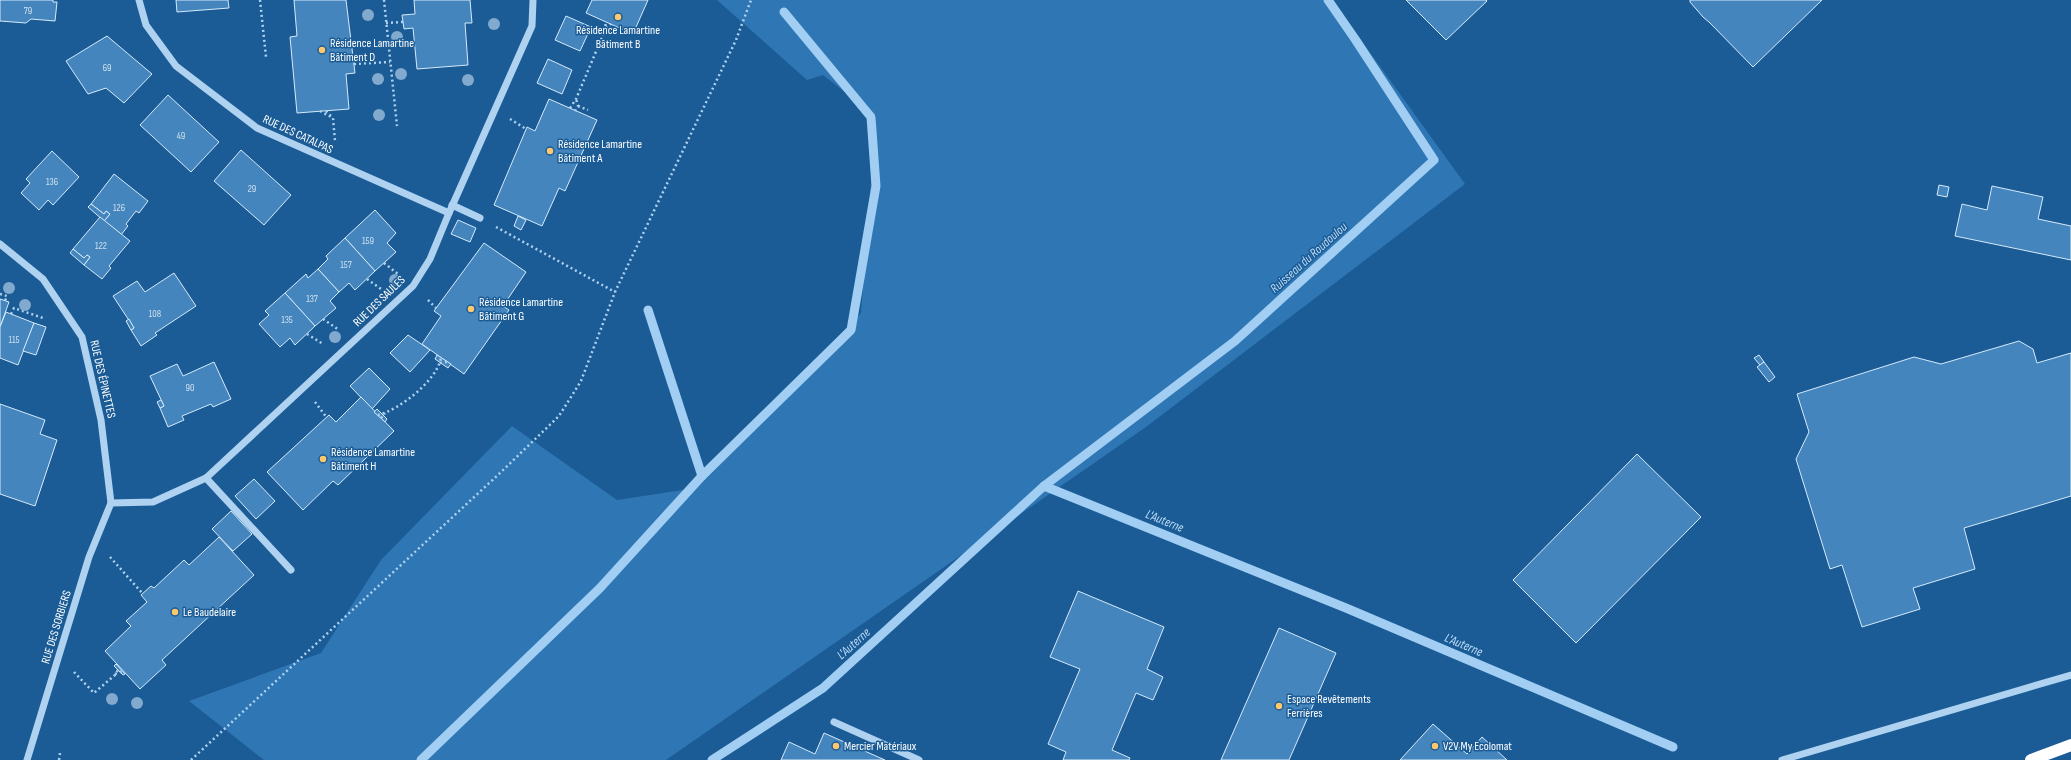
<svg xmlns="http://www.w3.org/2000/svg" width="2071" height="760" viewBox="0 0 2071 760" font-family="'Sofia Sans Condensed',sans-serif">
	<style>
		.green { fill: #2f76b4 }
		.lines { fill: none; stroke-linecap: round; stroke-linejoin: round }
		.stream { stroke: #a1cef2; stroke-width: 9 }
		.building { fill: #4485bd; stroke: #d5eafb }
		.path { stroke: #aed2f0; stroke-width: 2.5; stroke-dasharray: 2 3; stroke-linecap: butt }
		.minor { stroke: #aed2f0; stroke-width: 7 }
		.highway { stroke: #fff; stroke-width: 12 }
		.tree { fill: #81aace }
		.poi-dot { fill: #ffc86d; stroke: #1b5c96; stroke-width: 1.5 }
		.labels { text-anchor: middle; stroke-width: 3; stroke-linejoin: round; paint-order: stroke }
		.number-label { font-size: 10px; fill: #d0e0ee }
		.poi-label { font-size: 12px; fill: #fff; stroke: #1b5c96; text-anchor: start }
		.street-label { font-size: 12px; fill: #fff; stroke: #1b5c96 }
		.water-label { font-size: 13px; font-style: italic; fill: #bbdbf6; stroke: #1b5c96 }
	</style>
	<rect width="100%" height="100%" fill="#1b5c96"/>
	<polygon class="green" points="717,0 1332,0 1465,184 1146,427 666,760 264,760 189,701 321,653 381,560 512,426 617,500 689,489 861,313 876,116 823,75 807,80"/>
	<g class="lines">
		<g class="stream">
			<polyline points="702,476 851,330 876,186 871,117 784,12"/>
			<polyline points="1044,486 1235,341 1434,160 1355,39 1328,0"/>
			<polyline points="421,760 600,588 702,476 648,310"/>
			<polyline points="712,760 823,688 1044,486 1346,608 1673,747"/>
		</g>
	</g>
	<g class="building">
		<polygon points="0,0 53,0 53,2 57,2 55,21 31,19 26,23 0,21"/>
		<polygon points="176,0 228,0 229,8 177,12"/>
		<polygon points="294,0 346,0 355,73 346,74 349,109 297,113 290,37 297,36"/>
		<polygon points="414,0 470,0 472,23 465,23 468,65 417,69 413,28 404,29 402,15 415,14"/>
		<polygon points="592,0 648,0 633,34 586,13"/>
		<polygon points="1406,0 1486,0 1487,1 1446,40"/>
		<polygon points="1690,0 1822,0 1753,67 1710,23 1703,17 1690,2"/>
		<polygon points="566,16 591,27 580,51 555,40"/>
		<polygon points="107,36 152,74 124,103 106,88 88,94 66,61"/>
		<polygon points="548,59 572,70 562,94 537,83"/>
		<polygon points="168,95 219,142 191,172 140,125"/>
		<polygon points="549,99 597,120 565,191 559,188 542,226 494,205 527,127 535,131"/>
		<polygon points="241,150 291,195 264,225 214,181"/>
		<polygon points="52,151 79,177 53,205 48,200 39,210 21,193 30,183 26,179"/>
		<polygon points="114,174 148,201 139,213 136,211 126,224 128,226 121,235 104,221 110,214 106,211 104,214 91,204"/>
		<polygon points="1939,185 1949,187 1947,197 1937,195"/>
		<polygon points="1992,186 2043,197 2038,219 2071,226 2071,260 1955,236 1962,204 1987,210"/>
		<polygon points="91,204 104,214 106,211 110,214 104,221 88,207"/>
		<polygon points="375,210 396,233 387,243 396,252 375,271 345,238"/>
		<polygon points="518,216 526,220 521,230 514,226"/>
		<polygon points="100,217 130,241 109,266 111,268 102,279 84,265 90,257 87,255 84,258 73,249"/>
		<polygon points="458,220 476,228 470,242 451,234"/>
		<polygon points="345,238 375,271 355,290 349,283 339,292 318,269 328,259 326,256"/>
		<polygon points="484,243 526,272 503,306 509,310 464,374 422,344 441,316 434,311"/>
		<polygon points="73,249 84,258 87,255 90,257 84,265 70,253"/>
		<polygon points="318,269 339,292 330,301 336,308 315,326 285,293 306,274 308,278"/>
		<polygon points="174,273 196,306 155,333 157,335 141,346 131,330 134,328 113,296 137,281 145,292"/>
		<polygon points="285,293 315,326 295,345 290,338 280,347 259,324 269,315 265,311"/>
		<polygon points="0,299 9,302 0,327"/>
		<polygon points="6,312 34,323 18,365 0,358 0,327"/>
		<polygon points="129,319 134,328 131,330 126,321"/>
		<polygon points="34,323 46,327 36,355 23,351"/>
		<polygon points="408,335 430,350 410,372 390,353"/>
		<polygon points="2019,341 2033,349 2037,363 2071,353 2071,496 1964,528 1975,569 1913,588 1920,609 1862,627 1842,565 1830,569 1796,459 1809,432 1797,394 1914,357 1941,364"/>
		<polygon points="437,355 451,364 448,368 435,359"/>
		<polygon points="1759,355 1764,362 1760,365 1754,358"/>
		<polygon points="214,362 231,399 213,407 211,404 182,416 184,420 168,427 160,408 164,406 150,376 177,364 183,376"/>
		<polygon points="1764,362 1775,377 1769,382 1757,367"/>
		<polygon points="369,368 390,389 372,409 350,386"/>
		<polygon points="361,397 394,431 338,485 333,481 303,510 267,472 329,415 336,422"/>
		<polygon points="161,400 164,406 160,408 157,402"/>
		<polygon points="0,404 45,420 40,434 57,440 35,506 0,494"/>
		<polygon points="377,409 387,419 385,422 374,412"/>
		<polygon points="1637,454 1701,517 1576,643 1513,580"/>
		<polygon points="254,479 275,501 256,519 235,496"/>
		<polygon points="231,511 252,534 233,551 212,529"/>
		<polygon points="219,537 254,575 162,660 166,665 140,689 105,651 131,626 126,621 147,602 141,595 151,586 154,588 184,560 189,565"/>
		<polygon points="1078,591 1164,627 1147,669 1163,677 1153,700 1136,693 1112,750 1130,758 1129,760 1063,760 1066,752 1048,744 1080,669 1050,657"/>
		<polygon points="1279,628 1336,653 1289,760 1221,760"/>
		<polygon points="116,664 125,674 123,675 114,666"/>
		<polygon points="1433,724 1467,754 1482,737 1507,760 1400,760"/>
		<polygon points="824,733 885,760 781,760 789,742 815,754"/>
	</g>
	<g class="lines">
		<g class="path">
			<polyline points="260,0 266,57"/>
			<polyline points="384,0 397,126"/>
			<polyline points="386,23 403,22"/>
			<polyline points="606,28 611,24"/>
			<polyline points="354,64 390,62"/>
			<polyline points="578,106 588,110"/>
			<polyline points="570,108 576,99 606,28 605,22"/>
			<polyline points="320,111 333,118 335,141"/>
			<polyline points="326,111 331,116"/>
			<polyline points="575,111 578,106 576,99"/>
			<polyline points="510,119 526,129"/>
			<polyline points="496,227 615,292"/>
			<polyline points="384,263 398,274"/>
			<polyline points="367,279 381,289"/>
			<polyline points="0,294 7,296 5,301"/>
			<polyline points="428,300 436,308"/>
			<polyline points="11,314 14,308 43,318"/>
			<polyline points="323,319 339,330"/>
			<polyline points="307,334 323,344"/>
			<polyline points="440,363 447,362"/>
			<polyline points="315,402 327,418"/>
			<path d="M378 415C399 410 438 380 441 357"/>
			<polyline points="381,418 385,413"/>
			<polyline points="110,557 143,594"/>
			<polyline points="74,672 94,693 115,675 119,668"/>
			<polyline points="115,674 123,671"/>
			<polyline points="59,760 60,753"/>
			<polyline points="191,760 500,473 559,416 581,381 615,292 736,40 751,0"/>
		</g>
		<g class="minor">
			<polyline points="139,0 146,25 176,66 257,128 449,213"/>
			<polyline points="452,205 480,218"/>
			<polyline points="0,244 43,279 82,337 101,420 111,503 89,557 27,760"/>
			<polyline points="206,478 291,570"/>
			<polyline points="111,503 153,502 206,478 413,286 430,259 449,213 532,26 533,0"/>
			<polyline points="834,722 919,760"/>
			<polyline points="1782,760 2071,675"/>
		</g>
		<polyline class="highway" points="2031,760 2071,745"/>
	</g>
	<g class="tree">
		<circle cx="368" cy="15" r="6"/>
		<circle cx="494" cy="24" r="6"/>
		<circle cx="397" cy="37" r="6"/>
		<circle cx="401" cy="74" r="6"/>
		<circle cx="378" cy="79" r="6"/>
		<circle cx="468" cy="80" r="6"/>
		<circle cx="379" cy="115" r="6"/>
		<circle cx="395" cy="280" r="6"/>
		<circle cx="9" cy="288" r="6"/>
		<circle cx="25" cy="305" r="6"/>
		<circle cx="335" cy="337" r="6"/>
		<circle cx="112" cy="699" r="6"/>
		<circle cx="137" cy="703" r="6"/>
	</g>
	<g class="poi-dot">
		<circle cx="618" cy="17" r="4"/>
		<circle cx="322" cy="50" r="4"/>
		<circle cx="550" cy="151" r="4"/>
		<circle cx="471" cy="309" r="4"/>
		<circle cx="323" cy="459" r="4"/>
		<circle cx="175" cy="612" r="4"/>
		<circle cx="1279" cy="706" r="4"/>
		<circle cx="836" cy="746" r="4"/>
		<circle cx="1435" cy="746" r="4"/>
	</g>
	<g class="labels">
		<g class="number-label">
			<text x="28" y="14">79</text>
			<text x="107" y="71">69</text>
			<text x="181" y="139">49</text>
			<text x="52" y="185">136</text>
			<text x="252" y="192">29</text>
			<text x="119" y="211">126</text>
			<text x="368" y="244">159</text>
			<text x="101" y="249">122</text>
			<text x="346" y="268">157</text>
			<text x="312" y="302">137</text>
			<text x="155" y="317">108</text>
			<text x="287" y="323">135</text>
			<text x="14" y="343">115</text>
			<text x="190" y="391">90</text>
		</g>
		<g class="poi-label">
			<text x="618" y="34" text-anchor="middle">Résidence Lamartine<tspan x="618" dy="14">Bâtiment B</tspan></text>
			<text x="330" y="47">Résidence Lamartine<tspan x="330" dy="14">Bâtiment D</tspan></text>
			<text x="558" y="148">Résidence Lamartine<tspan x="558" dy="14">Bâtiment A</tspan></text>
			<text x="479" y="306">Résidence Lamartine<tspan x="479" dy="14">Bâtiment G</tspan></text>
			<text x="331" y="456">Résidence Lamartine<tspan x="331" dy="14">Bâtiment H</tspan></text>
			<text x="183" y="616">Le Baudelaire</text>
			<text x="1287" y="703">Espace Revêtements<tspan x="1287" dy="14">Ferrières</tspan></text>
			<text x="844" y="750">Mercier Matériaux</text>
			<text x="1443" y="750">V2V My Ecolomat</text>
		</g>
		<g class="street-label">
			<text transform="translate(298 134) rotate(25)" y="4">RUE DES CATALPAS</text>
			<text transform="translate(379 301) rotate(-44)" y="4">RUE DES SAULES</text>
			<text transform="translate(103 379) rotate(77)" y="4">RUE DES ÉPINETTES</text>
			<text transform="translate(56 627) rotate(-73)" y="4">RUE DES SORBIERS</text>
		</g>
		<g class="water-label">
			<text transform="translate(1308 257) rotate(-42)" y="5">Ruisseau du Roudoulou</text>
			<text transform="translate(1165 520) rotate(22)" y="5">L'Auterne</text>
			<text transform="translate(853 643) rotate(-42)" y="5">L'Auterne</text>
			<text transform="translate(1464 644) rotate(23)" y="5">L'Auterne</text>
		</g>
	</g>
</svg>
